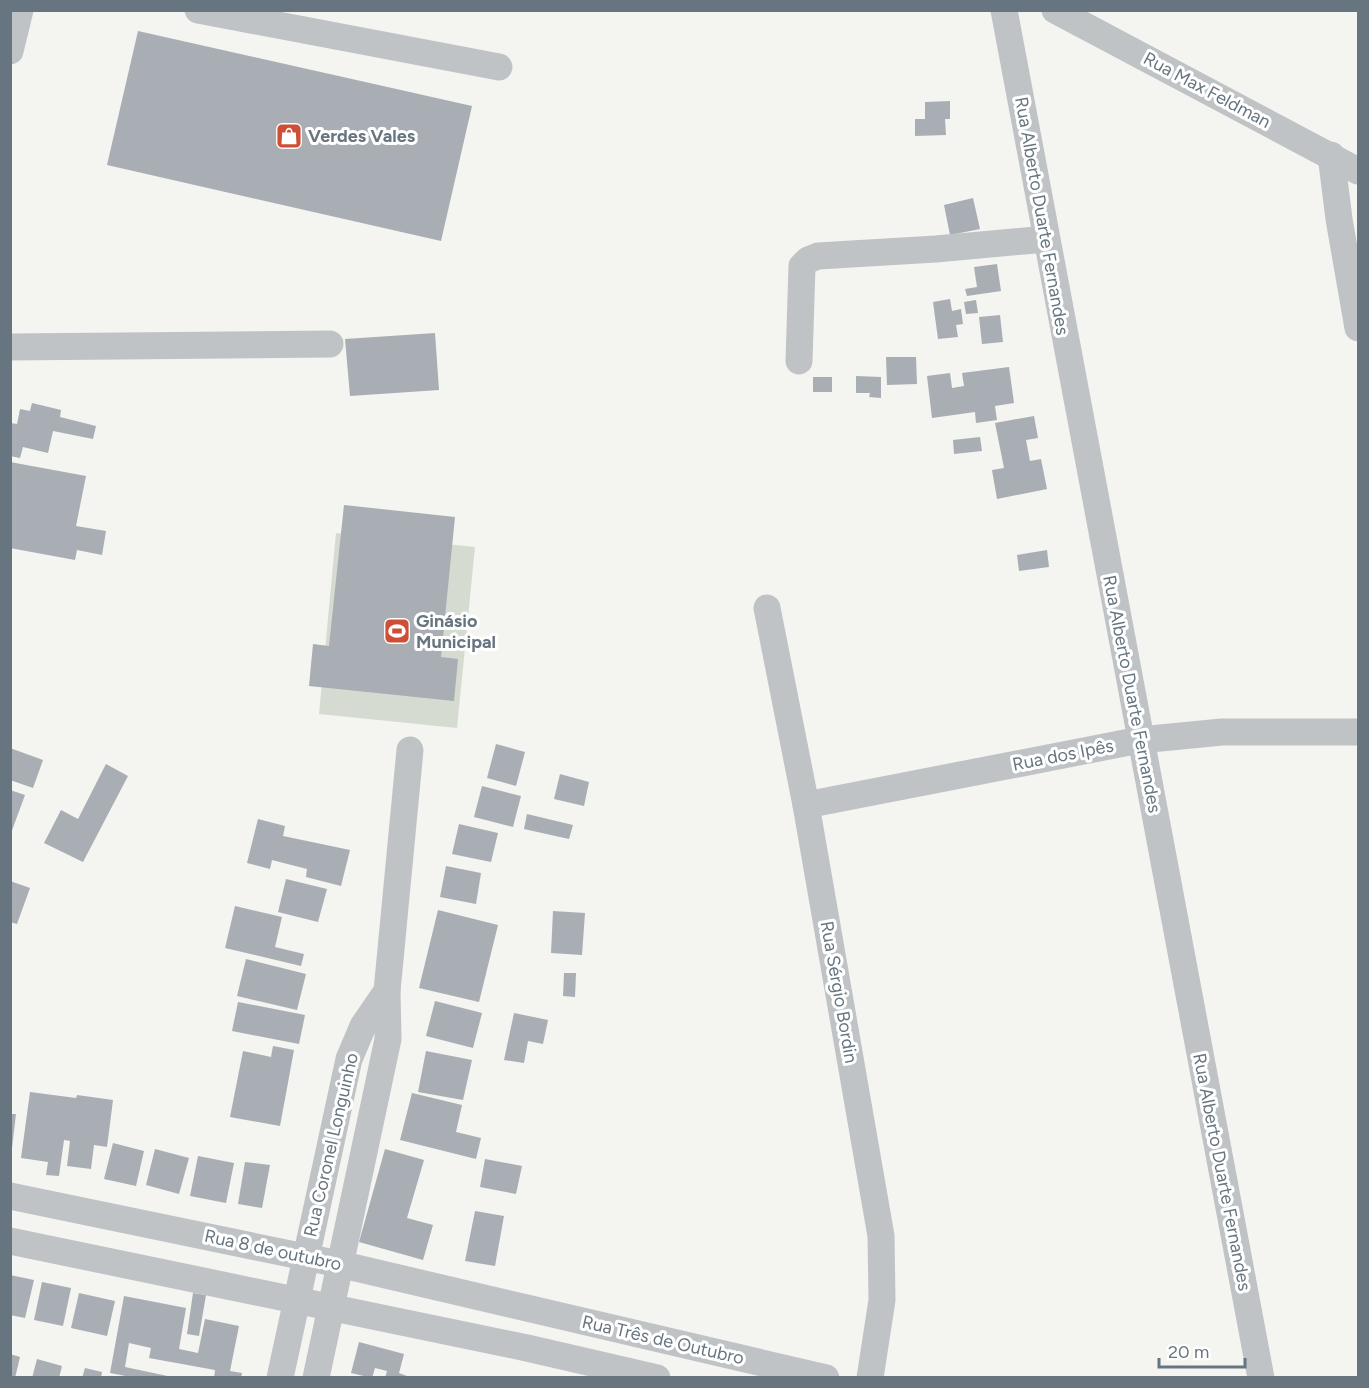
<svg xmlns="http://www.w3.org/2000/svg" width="1369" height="1388" viewBox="0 0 1369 1388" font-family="Figtree,sans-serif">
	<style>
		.green { fill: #d6dbd2 }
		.building { fill: #a8aeb3 }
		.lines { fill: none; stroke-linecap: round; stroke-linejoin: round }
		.minor { stroke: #c0c3c6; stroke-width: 27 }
		.labels { text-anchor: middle; stroke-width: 6; stroke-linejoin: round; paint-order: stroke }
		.street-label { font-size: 18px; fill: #66757f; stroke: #fff }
		.poi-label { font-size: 18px; font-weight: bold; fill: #66757f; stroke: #fff; text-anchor: start }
	</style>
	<rect width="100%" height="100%" fill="#f4f4f1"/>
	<polygon class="green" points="336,533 475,547 457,728 319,714"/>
	<g class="building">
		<polygon points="138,31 472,106 441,241 107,165"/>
		<polygon points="950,101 950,119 945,119 946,135 915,136 915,119 925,119 925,102"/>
		<polygon points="973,198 980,229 950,235 944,205"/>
		<polygon points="997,264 1001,291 967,296 965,289 977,287 974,267"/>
		<polygon points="950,299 952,311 961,309 963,324 956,325 958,337 938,339 933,302"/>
		<polygon points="976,300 978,313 966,314 964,302"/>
		<polygon points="1000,315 1003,342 982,344 979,317"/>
		<polygon points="435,333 439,390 350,396 345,339"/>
		<polygon points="886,357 916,357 917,384 887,385"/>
		<polygon points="1009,367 1014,403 995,406 997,420 976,423 975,412 932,418 927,376 950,373 952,388 964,386 962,373"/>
		<polygon points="856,376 881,377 881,398 869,397 870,393 856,393"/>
		<rect x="813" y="377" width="19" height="15"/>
		<polygon points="32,403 61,410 60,417 96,426 93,439 53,431 48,453 23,447 20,458 10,456 10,423 17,424 20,409 30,411"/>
		<polygon points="1034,416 1038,438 1026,440 1030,461 1041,459 1047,489 997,499 992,470 1004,468 995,423"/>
		<polygon points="980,437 982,451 954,454 953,440"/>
		<polygon points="10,462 86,476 76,526 106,531 102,555 77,550 75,560 10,548"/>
		<polygon points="344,505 455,517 441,657 458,659 454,701 309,686 313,644 329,646"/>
		<polygon points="1047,550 1049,567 1019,571 1017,555"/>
		<polygon points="496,744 525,752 516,786 487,778"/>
		<polygon points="10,748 43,760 33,788 10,780"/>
		<polygon points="106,764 128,776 83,862 44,843 61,810 78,819"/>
		<polygon points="560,774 589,782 584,806 554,799"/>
		<polygon points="482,786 521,796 513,827 474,817"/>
		<polygon points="10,790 25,795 11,833 10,833"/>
		<polygon points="527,814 573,825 569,839 524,829"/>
		<polygon points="258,819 285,826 283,836 350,850 341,886 306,877 307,869 272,860 270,869 247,863"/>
		<polygon points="459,824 498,833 491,862 452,854"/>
		<polygon points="446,866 481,873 476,904 440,897"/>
		<polygon points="286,879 327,889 318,922 278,912"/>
		<polygon points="10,881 30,888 17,924 10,922"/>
		<polygon points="235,906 282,917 275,947 304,954 301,966 225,948"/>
		<polygon points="438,910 498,925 479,1002 419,988"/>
		<polygon points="553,911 585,913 582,955 551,953"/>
		<polygon points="246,959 306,974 297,1010 237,996"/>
		<polygon points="564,973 576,973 575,997 563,996"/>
		<polygon points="435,1001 482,1013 473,1048 426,1036"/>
		<polygon points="238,1002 305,1015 299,1044 232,1031"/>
		<polygon points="514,1013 548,1020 543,1044 528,1041 524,1063 504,1060"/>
		<polygon points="273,1046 294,1050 280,1126 230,1117 243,1051 271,1057"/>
		<polygon points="426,1051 472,1060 463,1100 418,1092"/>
		<polygon points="30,1092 76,1098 77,1095 113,1100 107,1147 94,1145 91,1169 67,1166 70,1141 64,1140 59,1176 46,1175 48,1162 21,1158"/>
		<polygon points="412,1093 462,1105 456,1132 481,1138 476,1159 400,1140"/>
		<polygon points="10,1114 16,1114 12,1148 10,1148"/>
		<polygon points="113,1143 144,1151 136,1186 104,1179"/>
		<polygon points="155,1149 189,1158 179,1194 146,1185"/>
		<polygon points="385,1149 424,1160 407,1218 433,1225 423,1260 359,1242"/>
		<polygon points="198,1156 234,1163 226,1203 190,1196"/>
		<polygon points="485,1159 522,1166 516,1194 480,1187"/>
		<polygon points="245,1162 270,1165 262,1208 238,1204"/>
		<polygon points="475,1211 504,1216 495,1266 465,1261"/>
		<polygon points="10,1275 34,1280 25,1318 10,1315"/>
		<polygon points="42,1282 71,1288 63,1326 34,1320"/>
		<polygon points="79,1293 115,1301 107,1336 71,1328"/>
		<polygon points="193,1293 206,1295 199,1336 187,1334"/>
		<polygon points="124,1296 186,1308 179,1349 198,1353 205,1319 239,1326 230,1371 242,1373 241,1378 214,1378 215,1370 149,1358 151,1348 129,1343 125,1367 177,1378 136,1378 110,1373"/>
		<polygon points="359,1342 404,1354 399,1373 412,1378 385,1378 387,1371 375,1368 372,1378 351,1373"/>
		<polygon points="10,1354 20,1357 15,1378 10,1378"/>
		<polygon points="37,1359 62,1366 59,1378 32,1378"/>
		<polygon points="85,1368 102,1372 101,1378 82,1378"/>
	</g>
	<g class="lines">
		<g class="minor">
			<polyline points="198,10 499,67"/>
			<polyline points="1004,10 1261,1378"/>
			<polyline points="1055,10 1358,171"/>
			<polyline points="10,51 20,10"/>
			<polyline points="1331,155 1339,219 1358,328"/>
			<polyline points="10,347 330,344"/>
			<polyline points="799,361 802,266 808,260 818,256 936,249 1046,239"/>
			<polyline points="767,608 806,805 881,1236 882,1300 870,1378"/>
			<polyline points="806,805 1140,740 1222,732 1358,732"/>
			<polyline points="10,1196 339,1264 826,1378"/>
			<polyline points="10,1241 527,1348 657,1378"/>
			<polyline points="280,1378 349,1059 363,1026 387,991"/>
			<polyline points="316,1378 388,1039 387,991 410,750"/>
		</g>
	</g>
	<defs>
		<symbol id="shop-square" viewBox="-11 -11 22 22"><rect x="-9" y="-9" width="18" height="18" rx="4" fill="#cf4f36" stroke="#fff"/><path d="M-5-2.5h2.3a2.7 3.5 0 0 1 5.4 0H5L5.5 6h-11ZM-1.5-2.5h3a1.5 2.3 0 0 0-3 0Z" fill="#fff"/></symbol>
		<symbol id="stadium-square" viewBox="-11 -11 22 22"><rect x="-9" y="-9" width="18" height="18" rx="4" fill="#cf4f36" stroke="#fff"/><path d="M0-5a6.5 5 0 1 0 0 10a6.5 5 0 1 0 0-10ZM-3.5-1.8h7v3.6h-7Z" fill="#fff"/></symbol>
	</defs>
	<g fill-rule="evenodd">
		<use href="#shop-square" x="274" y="121" width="30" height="30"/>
		<use href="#stadium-square" x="382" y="616" width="30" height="30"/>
	</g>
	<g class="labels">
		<g class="street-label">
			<text transform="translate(1207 90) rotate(28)" y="6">Rua Max Feldman</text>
			<text transform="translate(1042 216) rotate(80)" y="6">Rua Alberto Duarte Fernandes</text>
			<text transform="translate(1132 694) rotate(79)" y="6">Rua Alberto Duarte Fernandes</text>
			<text transform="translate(1063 755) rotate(-11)" y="6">Rua dos Ipês</text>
			<text transform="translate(839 992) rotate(80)" y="6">Rua Sérgio Bordin</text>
			<text transform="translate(331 1145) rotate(-77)" y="6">Rua Coronel Longuinho</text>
			<text transform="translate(1222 1172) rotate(79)" y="6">Rua Alberto Duarte Fernandes</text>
			<text transform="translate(273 1250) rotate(12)" y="6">Rua 8 de outubro</text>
			<text transform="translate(663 1340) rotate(13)" y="6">Rua Três de Outubro</text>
		</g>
		<g class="poi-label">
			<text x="308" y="142">Verdes Vales</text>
			<text x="416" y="627">Ginásio<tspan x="416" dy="21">Municipal</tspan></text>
		</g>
	</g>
	<rect width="1369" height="1388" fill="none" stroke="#66757f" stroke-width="24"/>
	<path d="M1159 1358v9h86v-9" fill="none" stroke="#66757f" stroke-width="3"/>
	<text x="1168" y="1358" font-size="18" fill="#66757f" stroke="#ffffff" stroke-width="4.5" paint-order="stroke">20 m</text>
</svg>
